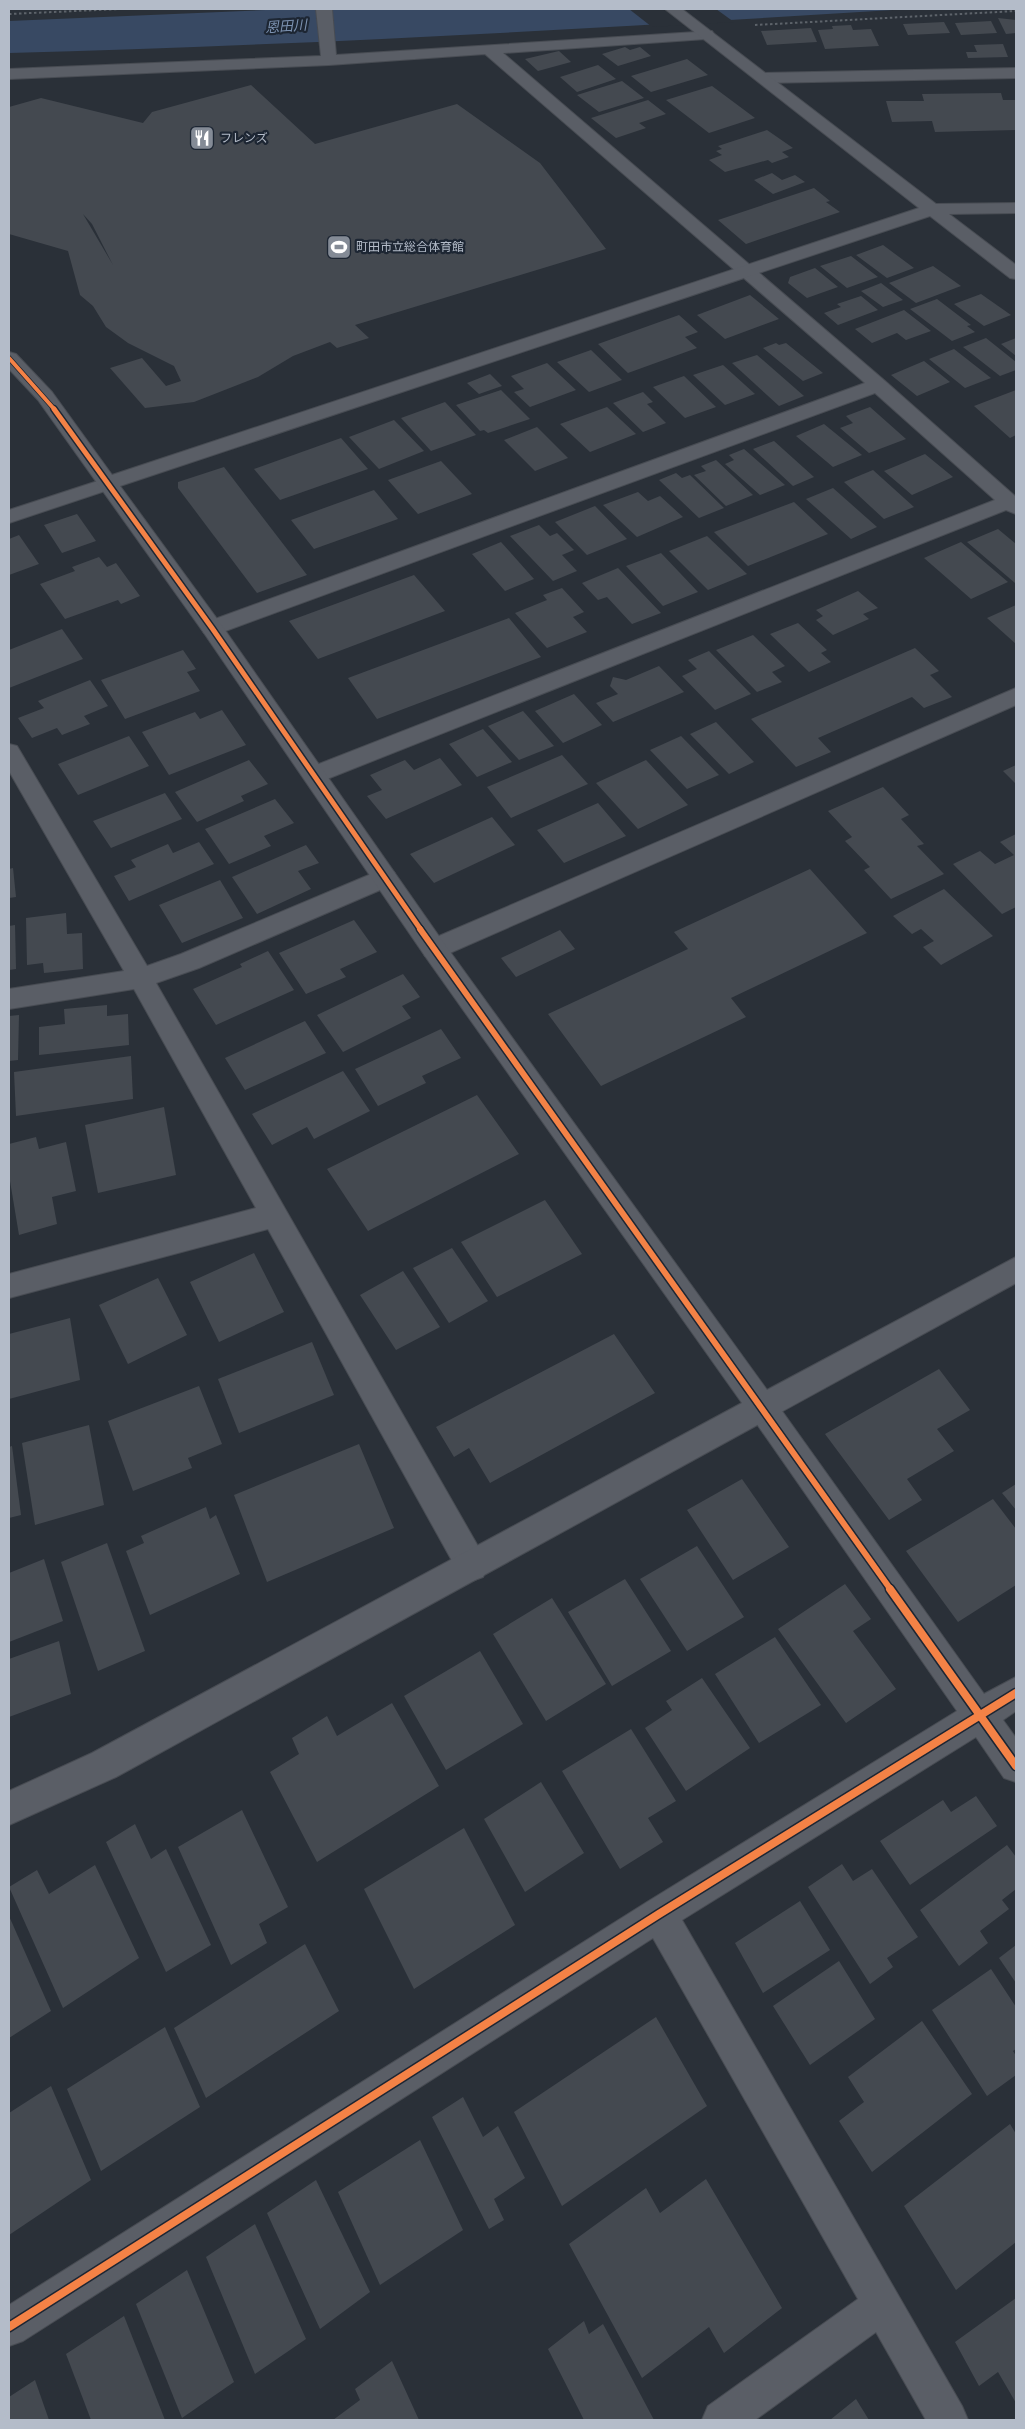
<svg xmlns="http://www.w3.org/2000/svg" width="1025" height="2429" viewBox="0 0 1025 2429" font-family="'PT Sans','Noto Sans JP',sans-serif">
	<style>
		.water { fill: #384963 }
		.pier { fill: #2a3038 }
		.building { fill: #444950; fill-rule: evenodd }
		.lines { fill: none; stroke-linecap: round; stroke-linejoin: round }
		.minor-casing { stroke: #484c53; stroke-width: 2 }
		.tertiary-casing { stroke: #484c53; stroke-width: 2 }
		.path { stroke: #5d636a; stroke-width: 2; stroke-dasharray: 2.5 2.5; stroke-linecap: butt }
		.minor { fill: #5a5e66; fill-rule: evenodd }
		.tertiary { fill: #5a5e66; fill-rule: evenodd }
		.cycleway-far3-casing { stroke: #1d2633; stroke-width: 5.5 }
		.cycleway-far2-casing { stroke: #1d2633; stroke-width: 8 }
		.cycleway-far1-casing { stroke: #1d2633; stroke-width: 9 }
		.cycleway-casing { stroke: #1d2633; stroke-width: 11 }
		.cycleway-far3 { stroke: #f48246; stroke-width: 4 }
		.cycleway-far2 { stroke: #f48246; stroke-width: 5 }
		.cycleway-far1 { stroke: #f48246; stroke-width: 6 }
		.cycleway { stroke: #f48246; stroke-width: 8 }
		.labels { text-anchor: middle; stroke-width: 4.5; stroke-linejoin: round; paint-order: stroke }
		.far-poi-label { font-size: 12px; fill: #b4bcc9; stroke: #1d2633; text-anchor: start }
		.far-water-label { font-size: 14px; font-style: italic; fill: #7c92b1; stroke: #1d2633 }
	</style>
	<rect width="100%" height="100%" fill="#2a3038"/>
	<path class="water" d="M288 9H909C609 28 309 45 9 53V21Z"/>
	<polygon class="pier" points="629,9 716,9 734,22 652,27"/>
	<g class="building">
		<polygon points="998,18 1016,20 1016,33 1006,34"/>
		<polygon points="991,21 997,33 961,35 955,23"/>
		<polygon points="944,22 950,33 908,35 903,24"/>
		<polygon points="851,25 853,30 871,29 879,46 825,49 818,30 833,29 832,26"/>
		<polygon points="811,28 817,42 767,45 761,31"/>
		<polygon points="1003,44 1008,57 968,58 966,52 977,52 974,45"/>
		<polygon points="625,47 630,50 640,47 651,56 618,66 602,54"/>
		<polygon points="559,51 571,62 538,71 525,59"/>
		<polygon points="687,59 708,75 651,92 631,76"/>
		<polygon points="598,65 616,79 577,92 560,77"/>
		<polygon points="622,81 644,98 599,112 577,95"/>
		<path d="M251 85 315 144 457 104 540 163 606 249 355 325 369 338 337 348 330 342 293 356 258 377 194 402 145 408 110 368 142 358 166 386 181 381 174 366 128 343 106 327 93 306 80 295 68 251 9 234V107L41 98 143 123 152 112ZM83 214 92 224 113 265Z"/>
		<polygon points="712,86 755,118 709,133 666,100"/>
		<polygon points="1001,93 1003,100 1016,100 1016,130 935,132 932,121 892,122 886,101 924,101 922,94"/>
		<polygon points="648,100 666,114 639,123 646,128 616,138 591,118"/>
		<polygon points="767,130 793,148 782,152 789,157 772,163 768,160 725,172 709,160 722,155 716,151 722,149 718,146"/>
		<polygon points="772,173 782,180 795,175 805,182 773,194 754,180"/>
		<polygon points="814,188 830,201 826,202 840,212 746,244 718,220"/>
		<polygon points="883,245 914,268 887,278 856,255"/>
		<polygon points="851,256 878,277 847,288 820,266"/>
		<polygon points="933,266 961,286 916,303 889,283"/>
		<polygon points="815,268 838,287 807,298 788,283 790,277"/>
		<polygon points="881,283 903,300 883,307 861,291"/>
		<polygon points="981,294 1011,315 984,326 954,304"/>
		<polygon points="750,295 779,319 725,339 697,315"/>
		<polygon points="861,296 878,310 838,325 824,313 841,307 837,304"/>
		<polygon points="937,299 971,325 967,326 975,332 952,341 910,309"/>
		<polygon points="904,310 931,331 906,340 897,333 872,343 855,329"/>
		<polygon points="679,315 698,332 685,337 697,348 628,373 598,344"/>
		<polygon points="986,338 1016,362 1016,370 1000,376 963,347"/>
		<polygon points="1016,338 1016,356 1001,344"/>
		<polygon points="776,343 779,345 786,343 823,373 803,381 763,348"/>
		<polygon points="954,349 991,378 965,388 929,359"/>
		<polygon points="591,350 622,380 589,392 557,362"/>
		<polygon points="757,355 804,396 779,406 732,363"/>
		<polygon points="924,361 950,382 917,396 891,375"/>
		<polygon points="547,363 576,390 530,407 514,392 524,389 511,376"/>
		<polygon points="723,365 755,394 725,405 693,375"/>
		<polygon points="490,374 502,386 479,394 467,383"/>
		<polygon points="684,376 716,407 685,418 653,387"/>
		<polygon points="501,390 530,419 488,433 484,430 480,431 456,405"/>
		<polygon points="1016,390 1016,435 1010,438 974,406"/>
		<polygon points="643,392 653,402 647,404 666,423 643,432 613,403"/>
		<polygon points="445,402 476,435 431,451 401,418"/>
		<polygon points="607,407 636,434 590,452 560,424"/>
		<polygon points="870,407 906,439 869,453 840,428 853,423 846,416"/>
		<polygon points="394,420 424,451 379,469 349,437"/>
		<polygon points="824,424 862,455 833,467 796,436"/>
		<polygon points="537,427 568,458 535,471 504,440"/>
		<polygon points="341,438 368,469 280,500 254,469"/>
		<polygon points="774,441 814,477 793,486 753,449"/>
		<polygon points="744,449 785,485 760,495 725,464 734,460 729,455"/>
		<polygon points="925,454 953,477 912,495 884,471"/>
		<polygon points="716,460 753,495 726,506 694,475 706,471 701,466"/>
		<polygon points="441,461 472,494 418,514 388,480"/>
		<polygon points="224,467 307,575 257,593 178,488 178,482"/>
		<polygon points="873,470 914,507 884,519 844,482"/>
		<polygon points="676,473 682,478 690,475 724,508 699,518 659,480"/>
		<polygon points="833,488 877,527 851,539 806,499"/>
		<polygon points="374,490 398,519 314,549 291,520"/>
		<polygon points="638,492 648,501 660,496 683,517 637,537 603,505"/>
		<polygon points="794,502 828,534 748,566 714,532"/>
		<polygon points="595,506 627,539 587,555 555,522"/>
		<polygon points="77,514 96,541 62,553 44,525"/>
		<polygon points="539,525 550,536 557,533 574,550 562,555 577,571 553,581 510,536"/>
		<polygon points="998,529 1016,544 1015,583 967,542"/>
		<polygon points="19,535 39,564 9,575 9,539"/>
		<polygon points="707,536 747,574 708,590 669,551"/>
		<polygon points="501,542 534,579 505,591 472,554"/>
		<polygon points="961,542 1008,582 971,599 924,558"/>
		<polygon points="661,553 698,592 663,606 626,566"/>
		<polygon points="99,557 107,567 116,563 140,596 121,604 118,600 65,619 40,584 75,571 72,567"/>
		<polygon points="618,568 661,613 632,624 607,597 598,600 582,583"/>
		<polygon points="414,575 445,611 318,659 289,621"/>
		<polygon points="562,588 584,612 573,617 587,632 547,648 515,613 547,600 543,595"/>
		<polygon points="858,591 878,608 863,614 869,619 833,635 816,620 823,616 816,610"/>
		<polygon points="1016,605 1016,644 987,618"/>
		<polygon points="509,618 541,657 377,719 348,678"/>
		<polygon points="798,623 827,650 821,653 831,662 809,672 770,634"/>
		<polygon points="62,629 83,659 9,688 9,650"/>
		<polygon points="753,635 785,666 772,672 782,682 757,692 716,650"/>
		<polygon points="915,648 939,671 930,675 952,697 924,708 912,697 818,738 831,752 796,767 751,719"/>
		<polygon points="183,650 196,669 187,672 200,691 125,719 101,680"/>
		<polygon points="709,651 751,694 715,710 682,676 697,669 688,660"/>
		<polygon points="659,666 684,692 613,722 596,703 618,694 610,686 613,677 626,680"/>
		<polygon points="90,680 108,706 84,716 90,724 62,735 57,728 32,738 18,718 44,708 38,701"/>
		<polygon points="574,694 602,725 563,743 535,711"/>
		<polygon points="222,710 246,745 169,775 142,732 195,712 200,719"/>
		<polygon points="523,711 554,746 519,760 488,726"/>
		<polygon points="716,722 754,762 729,774 690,734"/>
		<polygon points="483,729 512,762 477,777 449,744"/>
		<polygon points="129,736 149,766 78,795 58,764"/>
		<polygon points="681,736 719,775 687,789 650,750"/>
		<polygon points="562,755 588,784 511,818 487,787"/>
		<polygon points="440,758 462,785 386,819 367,796 382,790 370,775 405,760 414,770"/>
		<polygon points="249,760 268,784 241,796 244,801 197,822 175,792"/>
		<polygon points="646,760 688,805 638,829 596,783"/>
		<polygon points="1016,765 1016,784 1003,771"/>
		<polygon points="883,787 909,815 901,819 924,844 917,846 944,874 891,899 864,870 870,867 845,841 852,837 828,811"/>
		<polygon points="165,793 182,819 111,848 93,821"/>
		<polygon points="275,799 294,823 264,836 271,846 229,864 205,829"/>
		<polygon points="598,803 626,836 564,863 537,830"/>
		<polygon points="492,817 515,845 434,883 410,854"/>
		<polygon points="1016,834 1016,907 1002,914 953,864 980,851 995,864 1014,855 1000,842"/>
		<polygon points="199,842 214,864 129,901 114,876 136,867 131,860 168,844 173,853"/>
		<polygon points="306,845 319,863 298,871 311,889 257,914 232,877"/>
		<polygon points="13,868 16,897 9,898 9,869"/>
		<polygon points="810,869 867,933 731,998 746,1017 601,1086 548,1014 688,949 674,932"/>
		<polygon points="220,880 243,918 182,943 159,905"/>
		<polygon points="944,889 993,936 941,965 923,947 934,941 921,929 912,934 893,916"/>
		<polygon points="66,913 67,934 82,933 83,969 44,973 43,963 27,965 26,918"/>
		<polygon points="354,920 377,952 340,969 346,977 306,994 279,953"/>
		<polygon points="15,925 16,969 9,970 9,926"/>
		<polygon points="560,930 575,949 516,977 501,958"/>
		<polygon points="268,951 294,990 216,1025 193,989 242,967 240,964"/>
		<polygon points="403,974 420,997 402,1006 411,1018 343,1052 317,1015"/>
		<polygon points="107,1005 107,1016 128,1014 129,1045 39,1055 39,1027 65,1024 64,1009"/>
		<polygon points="19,1015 18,1060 9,1061 9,1016"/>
		<polygon points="305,1021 326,1053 245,1090 225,1058"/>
		<polygon points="441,1029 461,1058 422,1076 426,1083 378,1106 355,1069"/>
		<polygon points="131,1056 133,1099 16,1116 14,1072"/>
		<polygon points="343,1071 370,1111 314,1139 307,1127 272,1145 252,1114"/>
		<polygon points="477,1095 519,1154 368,1231 327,1169"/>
		<polygon points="164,1107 176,1175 98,1193 85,1125"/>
		<polygon points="36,1137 39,1149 66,1142 76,1191 52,1197 57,1224 19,1235 9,1175 9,1144"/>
		<polygon points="545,1200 582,1254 497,1297 461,1242"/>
		<polygon points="452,1248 488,1301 449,1323 413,1268"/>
		<polygon points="254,1253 284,1312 219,1342 190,1282"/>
		<polygon points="403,1271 440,1327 396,1350 360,1295"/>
		<polygon points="158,1278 187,1335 128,1364 99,1305"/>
		<polygon points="70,1318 80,1380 9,1399 9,1334"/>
		<polygon points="614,1334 655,1393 490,1483 469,1448 454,1457 436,1427"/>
		<polygon points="312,1342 334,1395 239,1433 218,1379"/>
		<polygon points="939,1369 970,1410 937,1429 954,1451 907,1479 922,1500 889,1520 825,1434"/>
		<polygon points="199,1386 222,1444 188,1458 192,1468 133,1491 108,1421"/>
		<polygon points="89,1425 104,1505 35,1525 22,1443"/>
		<polygon points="359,1444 394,1528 267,1582 234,1495"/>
		<polygon points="12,1446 21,1515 9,1518 9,1447"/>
		<polygon points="742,1479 789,1547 733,1580 687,1510"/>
		<polygon points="1016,1484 1016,1510 1002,1493"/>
		<polygon points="993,1499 1016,1529 1016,1585 958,1622 906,1551"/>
		<polygon points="206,1507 210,1519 216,1515 240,1574 150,1615 126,1551 144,1543 141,1536"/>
		<polygon points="107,1543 145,1651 98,1671 61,1562"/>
		<polygon points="697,1546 744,1617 687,1651 640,1579"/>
		<polygon points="44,1559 63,1621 9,1642 9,1573"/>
		<polygon points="625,1579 671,1651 612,1686 568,1612"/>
		<polygon points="845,1584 871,1619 853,1631 896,1689 846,1723 778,1629"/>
		<polygon points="552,1598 606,1684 546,1721 493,1634"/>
		<polygon points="775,1637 821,1705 759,1743 715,1674"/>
		<polygon points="59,1641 71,1694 9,1717 9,1659"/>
		<polygon points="480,1651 523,1724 446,1770 404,1696"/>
		<polygon points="702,1678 750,1748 686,1791 645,1728 672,1710 666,1701"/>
		<polygon points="392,1703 439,1786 317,1862 270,1772 299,1754 292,1738 327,1716 337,1736"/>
		<polygon points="631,1729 676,1801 648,1818 663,1842 620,1869 562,1771"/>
		<polygon points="541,1782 584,1853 525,1892 484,1819"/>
		<polygon points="976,1796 997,1826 910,1885 880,1841 943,1800 951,1812"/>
		<polygon points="242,1810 288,1907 259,1924 267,1943 231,1965 178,1847"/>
		<polygon points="135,1824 151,1859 166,1849 211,1945 166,1972 106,1842"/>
		<polygon points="464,1828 515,1925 414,1989 364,1889"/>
		<polygon points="1007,1845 1016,1857 1016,1889 1002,1900 1009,1909 980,1931 988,1943 959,1966 920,1910"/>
		<polygon points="842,1864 853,1881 872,1869 918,1937 887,1958 893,1967 870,1984 808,1887"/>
		<polygon points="95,1865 139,1958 63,2008 9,1887 37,1870 49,1894"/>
		<polygon points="800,1901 830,1950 763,1993 735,1943"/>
		<polygon points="9,1916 51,2011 9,2038"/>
		<polygon points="305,1944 339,2011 206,2098 174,2028"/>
		<polygon points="1016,1945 1016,1983 999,1958"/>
		<polygon points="839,1961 875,2019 810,2065 773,2006"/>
		<polygon points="991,1969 1016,2007 1016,2049 1013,2051 1016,2056 1016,2075 987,2096 932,2010"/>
		<polygon points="656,2017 707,2106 562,2206 514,2112"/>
		<polygon points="922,2021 972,2094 872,2172 839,2121 864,2102 848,2077"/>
		<polygon points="165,2027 200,2107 101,2171 67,2089"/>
		<polygon points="51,2086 91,2180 9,2235 9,2113"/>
		<polygon points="463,2097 483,2137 498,2126 525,2178 494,2199 504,2220 489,2229 432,2117"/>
		<polygon points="1010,2124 1016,2134 1016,2242 956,2290 904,2206"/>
		<polygon points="420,2140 463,2230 380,2285 338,2192"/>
		<polygon points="706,2179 782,2308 724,2353 709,2327 642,2378 569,2244 646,2188 660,2213"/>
		<polygon points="316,2180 370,2292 320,2329 267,2213"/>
		<polygon points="255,2224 306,2339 255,2374 206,2257"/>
		<polygon points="187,2270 234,2382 182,2418 136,2304"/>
		<polygon points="1016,2298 1016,2403 998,2372 979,2386 955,2342"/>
		<polygon points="124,2316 165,2420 91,2420 66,2354"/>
		<polygon points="584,2321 589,2334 603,2324 654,2420 584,2420 548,2349"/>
		<polygon points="392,2361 419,2420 333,2420 360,2400 355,2389"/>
		<polygon points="35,2380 49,2420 9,2420 9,2397"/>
		<polygon points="856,2399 869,2420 830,2420"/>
	</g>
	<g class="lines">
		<defs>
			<g id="minor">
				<polygon points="316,9 332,9 336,55 712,31 714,34 712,37 706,39 503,53 885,381 1016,497 1016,514 1006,510 322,781 314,783 306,781 302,775 306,769 995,500 875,393 220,633 212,635 204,633 201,628 204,623 865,383 485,54 329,65 9,79 9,69 321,56"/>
				<polygon points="1016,68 1016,78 762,83 754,78 762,73"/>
				<polygon points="107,478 114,480 117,484 114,488 9,523 9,510"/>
				<polygon points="1016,688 1016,705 443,956 434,959 425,956 422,949 425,942"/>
				<polygon points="9,744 17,746 147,966 181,954 376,872 385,869 394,872 397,878 394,884 199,968 156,983 483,1555 488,1566 483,1577 472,1581 461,1577 268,1229 9,1298 9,1274 256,1208 134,989 9,1009 9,989 124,971 9,771"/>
				<polygon points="762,1393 772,1397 984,1694 1016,1677 1016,1711 1003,1720 1016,1738 1016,1782 1004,1778 976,1737 682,1920 962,2406 968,2420 926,2420 876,2332 755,2420 702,2420 708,2406 858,2299 653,1938 23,2341 9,2346 9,2305 647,1902 957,1711 752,1417 747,1407 752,1397"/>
			</g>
			<polygon id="tertiary" points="665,9 682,9 936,204 1016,203 1016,213 949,214 1016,265 1016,279 1010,278 930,216 120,486 220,623 443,942 767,1390 1016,1257 1016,1283 116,1777 9,1825 9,1791 92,1753 742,1403 425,956 204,633 38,400 9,369 9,352 16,354 52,392 112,475 919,208"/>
		</defs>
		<use href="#minor" class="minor-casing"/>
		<use href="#tertiary" class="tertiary-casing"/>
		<g class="path">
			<polyline points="9,14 120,9"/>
			<polyline points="755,25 1016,11"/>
		</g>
		<use href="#minor" class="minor"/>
		<use href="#tertiary" class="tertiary"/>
		<defs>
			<polyline id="cycleway-far3" points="9,358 55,410"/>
			<polyline id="cycleway-far2" points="54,409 212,628 421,930"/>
			<polyline id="cycleway-far1" points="420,929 891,1590"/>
			<g id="cycleway">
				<polyline points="890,1589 1016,1766"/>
				<polyline points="9,2327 659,1914 1016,1693"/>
			</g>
		</defs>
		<use href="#cycleway-far3" class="cycleway-far3-casing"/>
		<use href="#cycleway-far2" class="cycleway-far2-casing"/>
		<use href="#cycleway-far1" class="cycleway-far1-casing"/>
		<use href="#cycleway" class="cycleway-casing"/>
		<use href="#cycleway-far3" class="cycleway-far3"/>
		<use href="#cycleway-far2" class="cycleway-far2"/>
		<use href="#cycleway-far1" class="cycleway-far1"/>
		<use href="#cycleway" class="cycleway"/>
	</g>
	<defs>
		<symbol id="restaurant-square" viewBox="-11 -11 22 22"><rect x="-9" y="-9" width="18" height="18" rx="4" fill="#848b96" stroke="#1d2633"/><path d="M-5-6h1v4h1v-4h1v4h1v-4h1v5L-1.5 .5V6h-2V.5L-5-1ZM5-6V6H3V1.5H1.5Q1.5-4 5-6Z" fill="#fff"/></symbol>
		<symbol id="stadium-square" viewBox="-11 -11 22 22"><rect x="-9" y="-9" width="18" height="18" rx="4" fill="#848b96" stroke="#1d2633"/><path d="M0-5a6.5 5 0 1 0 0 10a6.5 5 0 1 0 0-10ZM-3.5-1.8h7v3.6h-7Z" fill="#fff"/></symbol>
	</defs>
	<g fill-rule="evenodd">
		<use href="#restaurant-square" x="188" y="124" width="28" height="28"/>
		<use href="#stadium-square" x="325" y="233" width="28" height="28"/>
	</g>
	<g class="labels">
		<g class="far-poi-label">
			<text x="220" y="142">フレンズ</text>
			<text x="356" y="251">町田市立総合体育館</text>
		</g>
		<g class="far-water-label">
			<text transform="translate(286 26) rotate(-4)" y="5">恩田川</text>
		</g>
	</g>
	<rect width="1025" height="2429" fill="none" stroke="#b4bcc9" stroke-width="20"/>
</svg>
